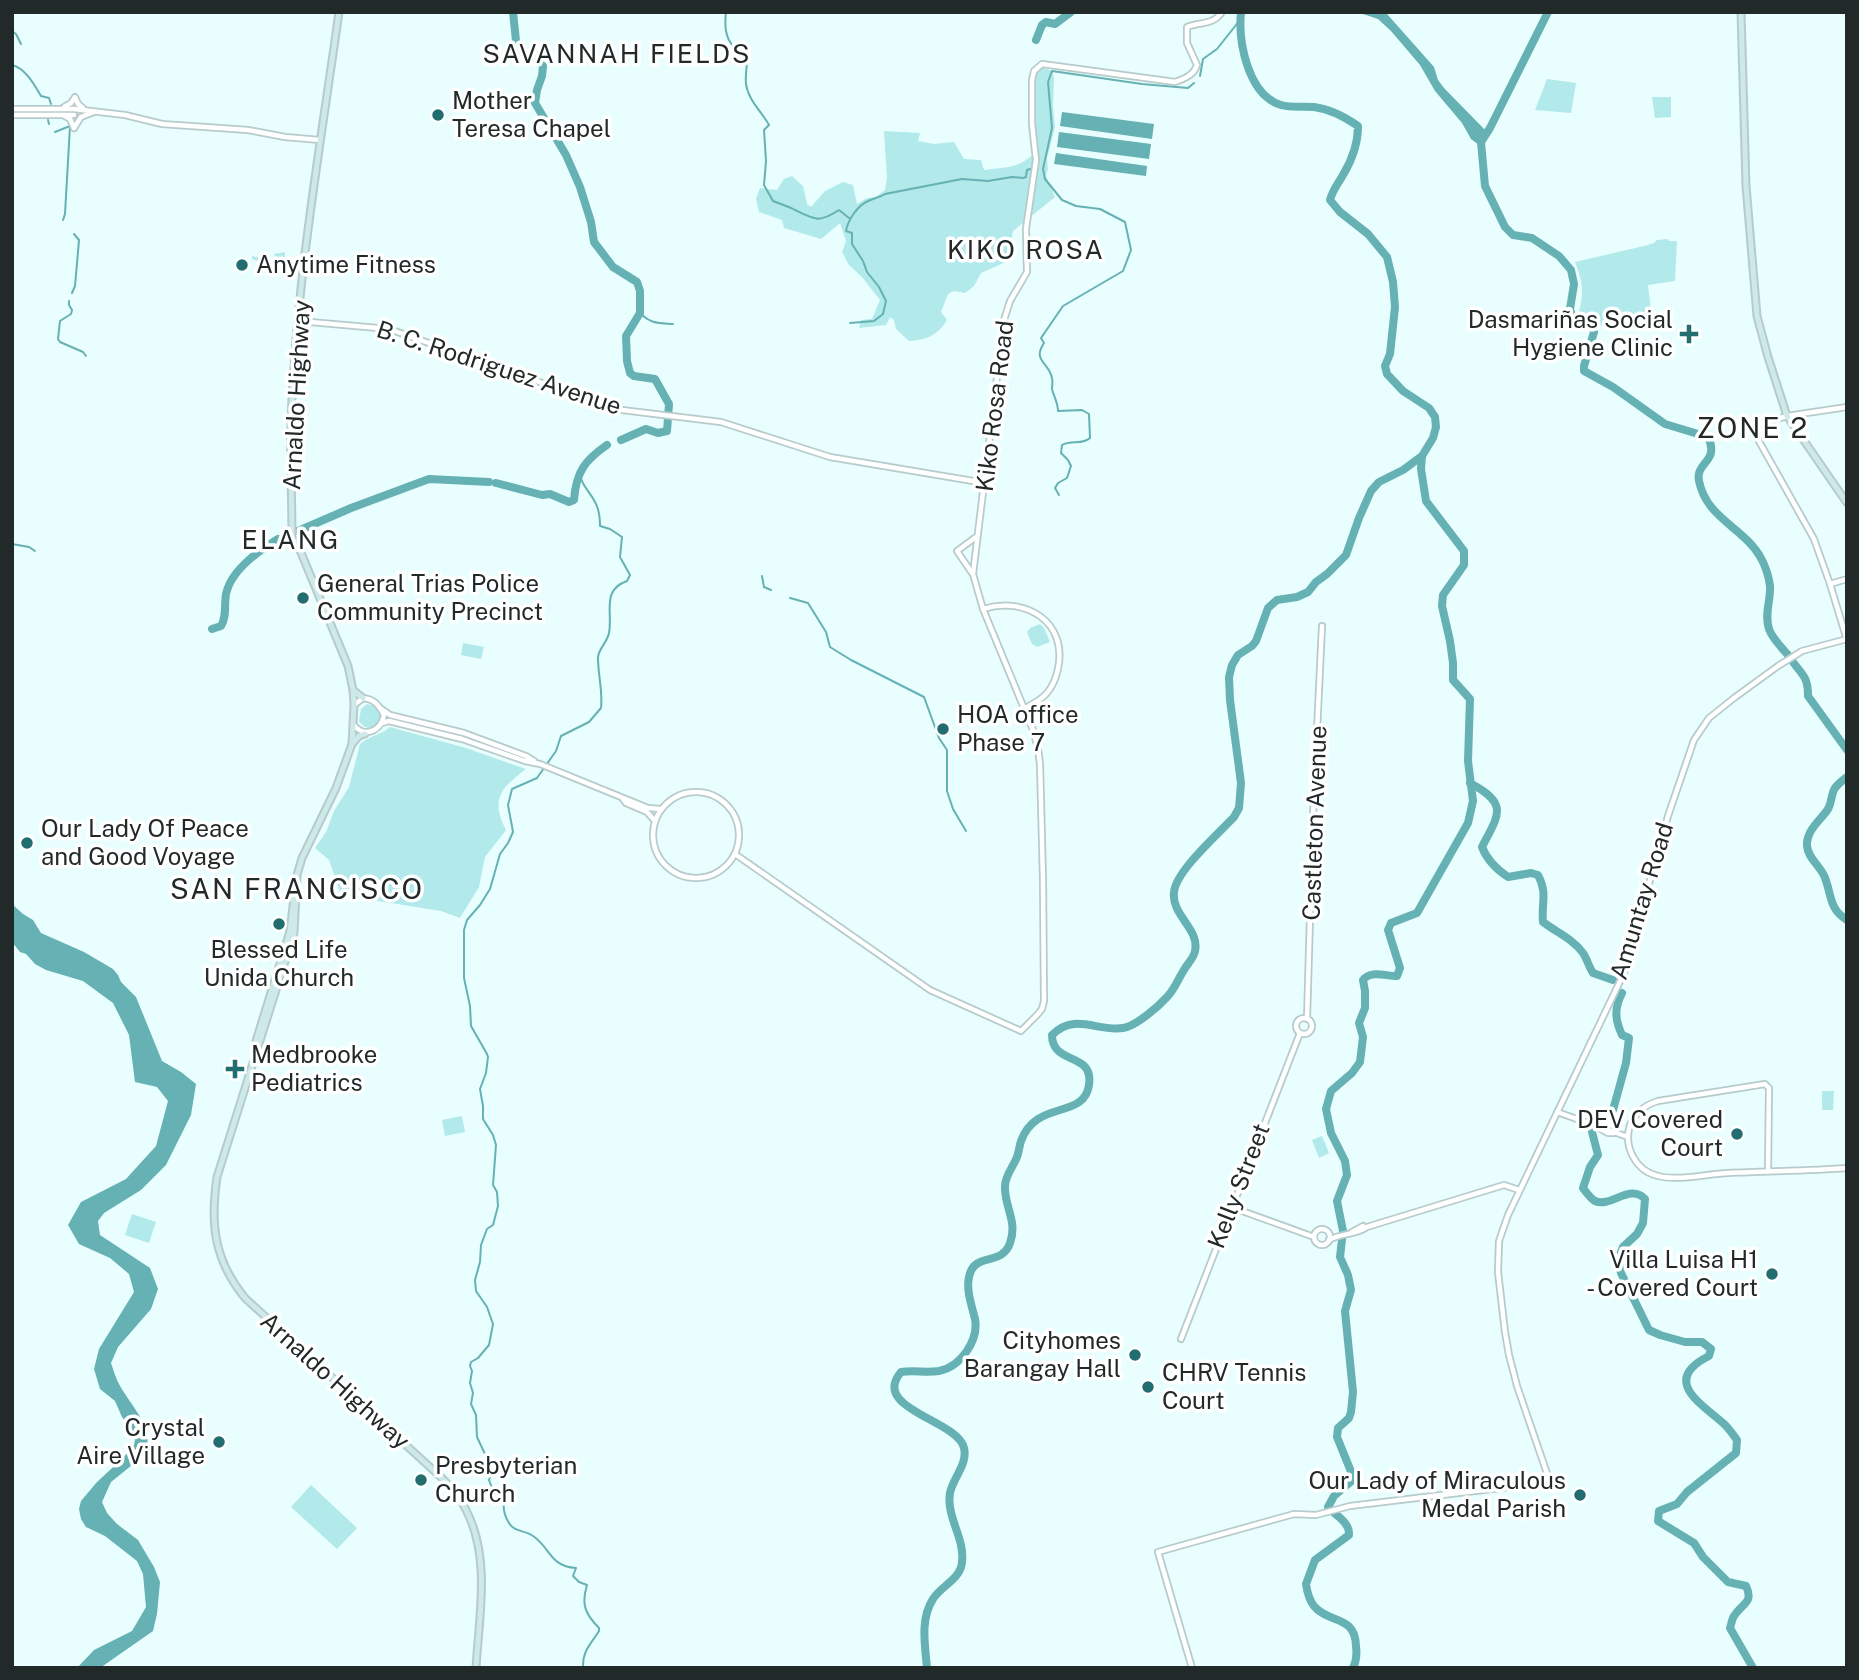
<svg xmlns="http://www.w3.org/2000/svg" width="1859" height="1680" viewBox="0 0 1859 1680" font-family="'Public Sans',sans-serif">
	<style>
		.green { fill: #b2e9ea }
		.water { fill: #65b1b3 }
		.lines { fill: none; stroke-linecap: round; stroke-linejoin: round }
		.stream { stroke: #65b1b3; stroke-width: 2 }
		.river { stroke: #65b1b3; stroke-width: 8 }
		.tertiary-casing { stroke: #b7cbcb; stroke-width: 8 }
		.secondary-casing { stroke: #b7cbcb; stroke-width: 9 }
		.tertiary { stroke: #fff; stroke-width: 4.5 }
		.secondary { stroke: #cde9ea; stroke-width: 5 }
		.poi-dot { fill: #216d6f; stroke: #fff; stroke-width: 2.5 }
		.labels { text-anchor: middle; stroke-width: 7; stroke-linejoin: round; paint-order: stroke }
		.poi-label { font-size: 24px; fill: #212929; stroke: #fff; text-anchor: start }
		.street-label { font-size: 24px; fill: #212929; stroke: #fff }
		.neighbourhood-label { font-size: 26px; letter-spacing: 2px; fill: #212929; stroke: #fff }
		.quarter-label { font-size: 28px; letter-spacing: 2px; fill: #212929; stroke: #fff }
	</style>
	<rect width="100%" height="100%" fill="#e9fefe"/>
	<g class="green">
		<path d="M1041 67 1052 71 1054 78 1053 106 1055 127 1047 158 1048 169 1046 176 1055 197 1013 231 1006 262 981 273 974 286 965 293 954 291 948 294 941 312 947 320C937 336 926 340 909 341L896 329 894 320 890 317 886 325 859 328 861 320 872 319 880 300 862 277 849 265 842 252 846 241 840 223 821 239 784 228 782 220 759 212 756 199 760 188 777 190 784 179 792 176 803 186 807 204 811 207 825 191 843 182 853 185 857 204 867 198 876 197 885 190 887 178 884 131 920 133 918 141 934 144 954 142 964 159 981 160 984 170C1009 167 1018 169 1037 151L1033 74Z"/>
		<polygon points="1547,79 1576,83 1571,113 1535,110"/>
		<polygon points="1652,97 1671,97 1671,117 1655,118"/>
		<path d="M1668 239 1669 241H1677L1675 281 1648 285 1652 320 1602 326 1579 312C1584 290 1583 283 1575 262L1644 246 1654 243 1657 240Z"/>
		<polygon points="285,252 284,269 252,259 252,256 276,262 274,254"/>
		<polygon points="1040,624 1044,628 1050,642 1037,647 1032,644 1027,632 1030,628"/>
		<polygon points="463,643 484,647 481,659 461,655"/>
		<path d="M367 704C394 707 373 742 359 721L361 709Z"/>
		<path d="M390 727 466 748 526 769C501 788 490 799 506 830L485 857 479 887 460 918 441 911 341 895 329 860 315 848 326 832 334 811 349 787 360 744C369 736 381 735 390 727Z"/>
		<polygon points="1822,1091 1834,1091 1833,1110 1822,1110"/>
		<polygon points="462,1116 465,1132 445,1136 442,1120"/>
		<polygon points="1322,1136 1329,1153 1319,1158 1312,1140"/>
		<polygon points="132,1214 156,1222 149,1243 125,1235"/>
		<polygon points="311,1485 357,1528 337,1549 291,1507"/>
	</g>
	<g class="water">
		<polygon points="1309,12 1384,12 1387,14 1434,67 1438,80 1444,88 1486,131 1479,145 1471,139 1462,123 1435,91 1420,65 1391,31 1378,19 1363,14"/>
		<polygon points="1062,112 1154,124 1152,139 1060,126"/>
		<polygon points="1059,132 1151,144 1149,159 1057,147"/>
		<polygon points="1056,153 1147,166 1146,176 1054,164"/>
		<path d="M12 904 23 914 33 920 41 933 84 952 113 969 118 975 121 982 136 997 162 1061 181 1072 196 1084 191 1115 166 1165 141 1190 104 1213 98 1221 100 1235 150 1268 158 1289 151 1309 118 1347 111 1363C113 1369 115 1375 117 1380 130 1407 152 1421 147 1453L111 1482 102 1502 107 1513 117 1524 138 1540 154 1567 160 1582 157 1614 153 1631 100 1668H77L94 1650 132 1631 146 1607 143 1574 137 1561 105 1536 86 1527 81 1519 79 1509 81 1501 97 1482 123 1458 134 1445 135 1440 133 1431 122 1417 115 1401 100 1389 94 1369 99 1349 134 1292 129 1274 110 1258 79 1244 68 1225 81 1202 126 1179 156 1146 168 1101 157 1087 135 1082 129 1035 113 1003 83 981 46 970 35 964 26 954 20 952 12 942Z"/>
	</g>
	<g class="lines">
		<g class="stream">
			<path d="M726 12C723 36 729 45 747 60 747 68 745 76 746 84 748 100 762 112 769 125L764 130 766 161 764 185 773 201C780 204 788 206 795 210 815 220 819 223 839 210L849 218"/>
			<polyline points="12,31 16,34 21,44"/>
			<path d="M12 65C25 68 34 84 41 96L49 98 51 104"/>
			<polyline points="1200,76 1203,59 1217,49 1240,20"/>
			<polyline points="48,120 49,124"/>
			<polyline points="55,132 70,126 65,214 63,220"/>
			<polyline points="72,293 75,286 79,240 74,234"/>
			<polyline points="69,301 69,305 72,310 71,314 60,321 58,339 60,342 83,352 86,356"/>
			<path d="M640 313C651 324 658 323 673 324"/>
			<path d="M850 323 874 321 883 314 886 301 879 287 867 272 863 261 852 244V233L846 231C848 220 857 206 868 201 874 198 879 198 885 194L962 179 988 181 1012 177 1023 178 1026 177 1027 170 1030 169"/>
			<path d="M580 476C583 487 590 492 595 502 599 509 600 518 600 526L610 529 622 537 620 557 630 575 627 581C601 590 613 613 609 633 607 643 598 649 598 658 598 675 603 692 601 708L589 722 561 736 556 751 537 778 512 789 508 805 513 832 508 843 500 854 490 889 480 905 467 920 464 930V978L470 1006 471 1026 487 1054 488 1057 486 1073 480 1089 483 1106V1119L493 1135 496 1145 493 1185 497 1192 498 1206 493 1225 487 1229 481 1245 480 1262 475 1280 476 1291 487 1307 493 1324 489 1345 478 1358 471 1362 470 1366 472 1371 470 1383 473 1393 471 1404 476 1415 477 1437 485 1454V1462L491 1474 489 1480 492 1488 504 1501C503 1508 505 1517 509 1523 514 1532 525 1530 533 1536 551 1548 549 1566 576 1568L573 1576 579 1582 587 1585C581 1604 585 1614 599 1628V1631C591 1644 582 1651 583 1668"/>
			<path d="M1059 495 1055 488 1058 483 1067 478 1071 466 1068 460 1061 453 1062 445C1071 440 1083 445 1090 438L1089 414 1082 410 1058 411C1058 403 1054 397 1052 389 1052 386 1053 382 1052 378 1049 362 1032 361 1044 343L1041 338 1063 306 1123 271 1131 250 1125 222 1100 209 1076 206 1062 200 1045 179 1043 169 1052 128 1048 82 1052 71 1142 84 1188 88 1194 83"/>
			<polyline points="12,544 29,547 35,551"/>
			<polyline points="762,576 764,587 771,590"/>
			<polyline points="790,598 808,603 826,632 830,647 851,660 924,697 939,738 947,750 947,791 953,809 966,831"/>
		</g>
		<g class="river">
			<polyline points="513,12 516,41 519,50 537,60 543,66 542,76 537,90 535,103 566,155 580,187 591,222 594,242 613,267 637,282 640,291 640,313 626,336 627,361 630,373 634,376 655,379 669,404 667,431 658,433 646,429 621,440"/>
			<polyline points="1036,40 1042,25 1046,22 1055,24 1071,12"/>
			<path d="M1475 133 1481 142 1485 186 1505 227 1513 235 1532 238 1559 256 1571 270 1574 284 1570 309 1573 319 1591 325 1594 332 1584 366V371L1613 387 1665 424 1708 437C1720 462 1695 462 1699 481 1707 520 1745 527 1762 560 1766 568 1769 578 1770 586 1771 600 1764 614 1769 629 1772 638 1781 647 1788 655"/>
			<polyline points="1481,142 1490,128 1548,12"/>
			<path d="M496 483 542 495 550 494 569 502 574 500C576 472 585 460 607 445"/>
			<polyline points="298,531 351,508 429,479 489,482"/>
			<path d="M212 629 221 626C227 616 224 606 226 594 231 570 258 551 278 539"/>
			<path d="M1793 662C1803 676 1808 677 1808 696L1847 750"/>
			<path d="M1847 777C1843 780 1838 784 1835 788 1831 794 1832 802 1828 809 1821 820 1806 830 1807 846 1808 859 1821 866 1825 878 1832 896 1829 909 1847 920"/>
			<path d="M1470 783C1509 804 1499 814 1482 847 1487 860 1496 869 1508 877L1531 873 1538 875C1548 894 1541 902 1543 922 1556 932 1573 939 1583 953 1587 959 1589 967 1593 973L1613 980"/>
			<path d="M1596 1119 1613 1110 1626 1063 1629 1038 1622 1035C1615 1020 1614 1008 1622 993"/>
			<path d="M1592 1132 1598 1155 1590 1167 1583 1188C1586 1192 1590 1198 1595 1201 1611 1208 1630 1183 1645 1199L1643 1223 1637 1234 1623 1247 1618 1259 1621 1273 1649 1330 1660 1335 1685 1342H1702L1711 1349 1709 1356C1661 1380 1700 1403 1723 1423 1729 1428 1733 1435 1737 1440L1736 1453 1687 1492 1677 1504 1659 1511 1658 1521 1694 1543 1703 1557 1728 1582 1746 1586C1754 1603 1742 1603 1734 1616 1732 1619 1731 1625 1730 1628L1753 1668"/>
			<path d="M927 1668C925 1645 920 1619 933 1599 941 1586 961 1579 962 1562 965 1538 946 1517 950 1493 953 1478 968 1464 964 1448 958 1420 870 1409 901 1372 914 1370 926 1373 939 1371 960 1367 979 1341 975 1319 972 1306 966 1291 969 1277 974 1251 1002 1267 1010 1243 1018 1221 1004 1207 1005 1186 1005 1176 1013 1167 1017 1157 1019 1152 1019 1147 1021 1141 1036 1099 1084 1120 1089 1085 1094 1051 1052 1066 1052 1035 1075 1012 1097 1032 1123 1028 1136 1026 1158 1007 1167 997 1175 989 1178 979 1184 970 1187 964 1194 958 1195 951 1200 929 1171 915 1174 892 1176 871 1218 834 1234 817L1239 808 1241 783 1230 700 1229 677 1232 665 1238 655 1252 646 1256 641 1268 608 1277 600 1297 597 1308 592 1316 582 1327 574 1346 555 1359 518 1371 491 1379 482 1403 470 1422 456 1433 438 1436 427 1435 417 1429 408 1403 391 1387 374 1385 366 1390 354 1395 307 1393 282 1387 257 1368 234 1340 212 1330 200C1333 189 1338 184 1343 175 1352 160 1358 144 1358 126 1345 117 1330 109 1314 107 1304 106 1291 108 1281 105 1248 95 1238 42 1241 12"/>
			<path d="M1353 1668C1357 1660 1357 1654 1356 1646 1355 1614 1328 1624 1314 1606 1309 1600 1307 1591 1306 1584L1315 1560 1349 1535C1350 1522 1336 1516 1328 1507L1334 1496 1354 1479 1337 1437 1338 1428 1349 1418 1351 1412 1353 1392 1345 1311 1351 1290 1348 1275 1340 1257 1343 1231 1337 1201 1347 1175 1345 1161 1331 1133 1326 1109 1331 1091 1352 1073 1360 1062 1363 1037 1359 1023 1365 1008V991L1363 980C1371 970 1385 976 1397 976L1400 968 1388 930 1391 923 1417 913 1468 823 1473 801 1468 761 1470 699 1453 680V663L1450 641 1442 606 1443 595 1464 565V551L1426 501 1421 469 1422 456"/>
		</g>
		<defs>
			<g id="tertiary">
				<polyline points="64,107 71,103 75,97 78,104 83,108"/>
				<polyline points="12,109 74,109 125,115 162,124 248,130 285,137 320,140"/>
				<polyline points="12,115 74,115"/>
				<polyline points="63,115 70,119 74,128"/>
				<polyline points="74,128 81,117 94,112"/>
				<polyline points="299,321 389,329 599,403 622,410 721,422 830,457 985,483"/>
				<polyline points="972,573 957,551 976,537"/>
				<polyline points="1830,584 1847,579"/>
				<path d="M983 609C1025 596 1068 621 1058 669 1056 678 1053 686 1047 693 1041 700 1033 704 1025 708"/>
				<polyline points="1847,640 1830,584 1814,539 1751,427 1787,416 1847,407"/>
				<polyline points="380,708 390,715 464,733 526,756 534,761"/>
				<polyline points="382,723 389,721 462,739 525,761 540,764 648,808 661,809"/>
				<path d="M353 724C364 739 381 731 384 715 379 705 374 699 363 698L354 705"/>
				<circle cx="696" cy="835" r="43"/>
				<polyline points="623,799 626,803 647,812 655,821"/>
				<path d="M735 854 930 990 1021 1031 1037 1015 1042 1009 1044 1001 1043 880 1040 764 1038 749 1033 730 983 609 973 574 1004 320 1010 301 1027 272 1026 229 1036 160 1032 124V80L1034 71 1042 64 1175 82C1184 79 1194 75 1197 65L1187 43V27C1199 22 1214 25 1222 12"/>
				<circle cx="1304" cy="1026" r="8"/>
				<polyline points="1307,1019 1313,815 1322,626"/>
				<polyline points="1557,1112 1628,1137"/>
				<polyline points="1597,1127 1608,1133 1614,1133"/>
				<path d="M1768 1171 1769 1088 1765 1084 1658 1101C1645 1105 1635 1113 1630 1125 1623 1147 1636 1171 1658 1176 1677 1181 1707 1174 1728 1173 1767 1171 1807 1171 1847 1168"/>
				<polyline points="1231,1207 1314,1237"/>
				<circle cx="1322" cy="1237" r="8"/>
				<polyline points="1352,1232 1363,1226"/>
				<path d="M1329 1240C1341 1233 1356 1235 1367 1227L1504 1185 1519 1190"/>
				<polyline points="1181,1339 1300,1033"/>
				<polyline points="1192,1668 1158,1552 1294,1514 1316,1515 1350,1506 1550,1482 1517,1386 1509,1355 1505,1332 1498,1272 1499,1241 1508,1215 1624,973 1668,816 1694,740 1709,718 1734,698 1778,666 1802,651 1847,639"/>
			</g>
			<g id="secondary">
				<path d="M339 12C320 148 296 284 291 421 290 460 292 499 292 539L297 543 348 666 353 690 354 705 352 744 336 788 302 858 297 875 294 933 217 1177C210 1224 214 1260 245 1298L443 1479C452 1489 461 1498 466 1510 491 1558 479 1616 476 1668"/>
				<polyline points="1741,12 1746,186 1757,316 1768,357 1787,416 1847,503"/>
				<polyline points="353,690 363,698"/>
				<polyline points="352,744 359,736 365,734"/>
				<polyline points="256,1041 290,931 294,898"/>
			</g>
		</defs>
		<use href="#tertiary" class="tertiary-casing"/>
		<use href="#secondary" class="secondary-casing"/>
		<use href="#tertiary" class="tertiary"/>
		<use href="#secondary" class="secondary"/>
	</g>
	<g class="poi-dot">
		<circle cx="438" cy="115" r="7"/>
		<circle cx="242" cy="265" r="7"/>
		<path d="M1685.5 323.5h7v7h7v7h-7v7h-7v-7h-7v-7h7z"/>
		<circle cx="303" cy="598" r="7"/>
		<circle cx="943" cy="729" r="7"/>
		<circle cx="27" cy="843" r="7"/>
		<circle cx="279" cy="924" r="7"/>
		<path d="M231.5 1058.5h7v7h7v7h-7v7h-7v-7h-7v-7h7z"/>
		<circle cx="1737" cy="1134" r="7"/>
		<circle cx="1772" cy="1274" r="7"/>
		<circle cx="1135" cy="1355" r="7"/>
		<circle cx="1148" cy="1387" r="7"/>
		<circle cx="219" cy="1442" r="7"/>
		<circle cx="421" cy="1480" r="7"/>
		<circle cx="1580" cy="1495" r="7"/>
	</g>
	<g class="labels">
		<g class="poi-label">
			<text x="452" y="109">Mother<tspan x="452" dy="28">Teresa Chapel</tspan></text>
			<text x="256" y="273">Anytime Fitness</text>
			<text x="1673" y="328" text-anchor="end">Dasmariñas Social<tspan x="1673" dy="28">Hygiene Clinic</tspan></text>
			<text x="317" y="592">General Trias Police<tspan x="317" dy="28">Community Precinct</tspan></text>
			<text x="957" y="723">HOA office<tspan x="957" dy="28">Phase 7</tspan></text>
			<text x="41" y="837">Our Lady Of Peace<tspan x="41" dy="28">and Good Voyage</tspan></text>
			<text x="279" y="958" text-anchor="middle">Blessed Life<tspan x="279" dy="28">Unida Church</tspan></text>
			<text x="251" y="1063">Medbrooke<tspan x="251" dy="28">Pediatrics</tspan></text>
			<text x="1723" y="1128" text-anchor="end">DEV Covered<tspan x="1723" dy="28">Court</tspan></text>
			<text x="1758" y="1268" text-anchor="end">Villa Luisa H1<tspan x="1758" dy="28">- Covered Court</tspan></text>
			<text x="1121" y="1349" text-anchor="end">Cityhomes<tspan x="1121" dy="28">Barangay Hall</tspan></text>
			<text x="1162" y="1381">CHRV Tennis<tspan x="1162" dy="28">Court</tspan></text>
			<text x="205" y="1436" text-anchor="end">Crystal<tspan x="205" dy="28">Aire Village</tspan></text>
			<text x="435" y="1474">Presbyterian<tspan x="435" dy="28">Church</tspan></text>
			<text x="1566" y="1489" text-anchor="end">Our Lady of Miraculous<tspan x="1566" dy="28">Medal Parish</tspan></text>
		</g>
		<g class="street-label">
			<text transform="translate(499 368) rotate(18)" y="8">B. C. Rodriguez Avenue</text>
			<text transform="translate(297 395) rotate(-87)" y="8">Arnaldo Highway</text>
			<text transform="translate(995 406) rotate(-83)" y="8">Kiko Rosa Road</text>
			<text transform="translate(1315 823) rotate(-88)" y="8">Castleton Avenue</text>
			<text transform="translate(1642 901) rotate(-73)" y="8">Amuntay Road</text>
			<text transform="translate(1239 1186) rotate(-69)" y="8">Kelly Street</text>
			<text transform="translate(335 1381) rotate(42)" y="8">Arnaldo Highway</text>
		</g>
		<g class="neighbourhood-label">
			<text x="617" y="63">SAVANNAH FIELDS</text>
			<text x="1026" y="259">KIKO ROSA</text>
			<text x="291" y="549">ELANG</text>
		</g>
		<g class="quarter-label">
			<text x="1753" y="438">ZONE 2</text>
			<text x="297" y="899">SAN FRANCISCO</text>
		</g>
	</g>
	<rect width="1859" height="1680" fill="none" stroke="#212929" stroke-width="28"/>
</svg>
